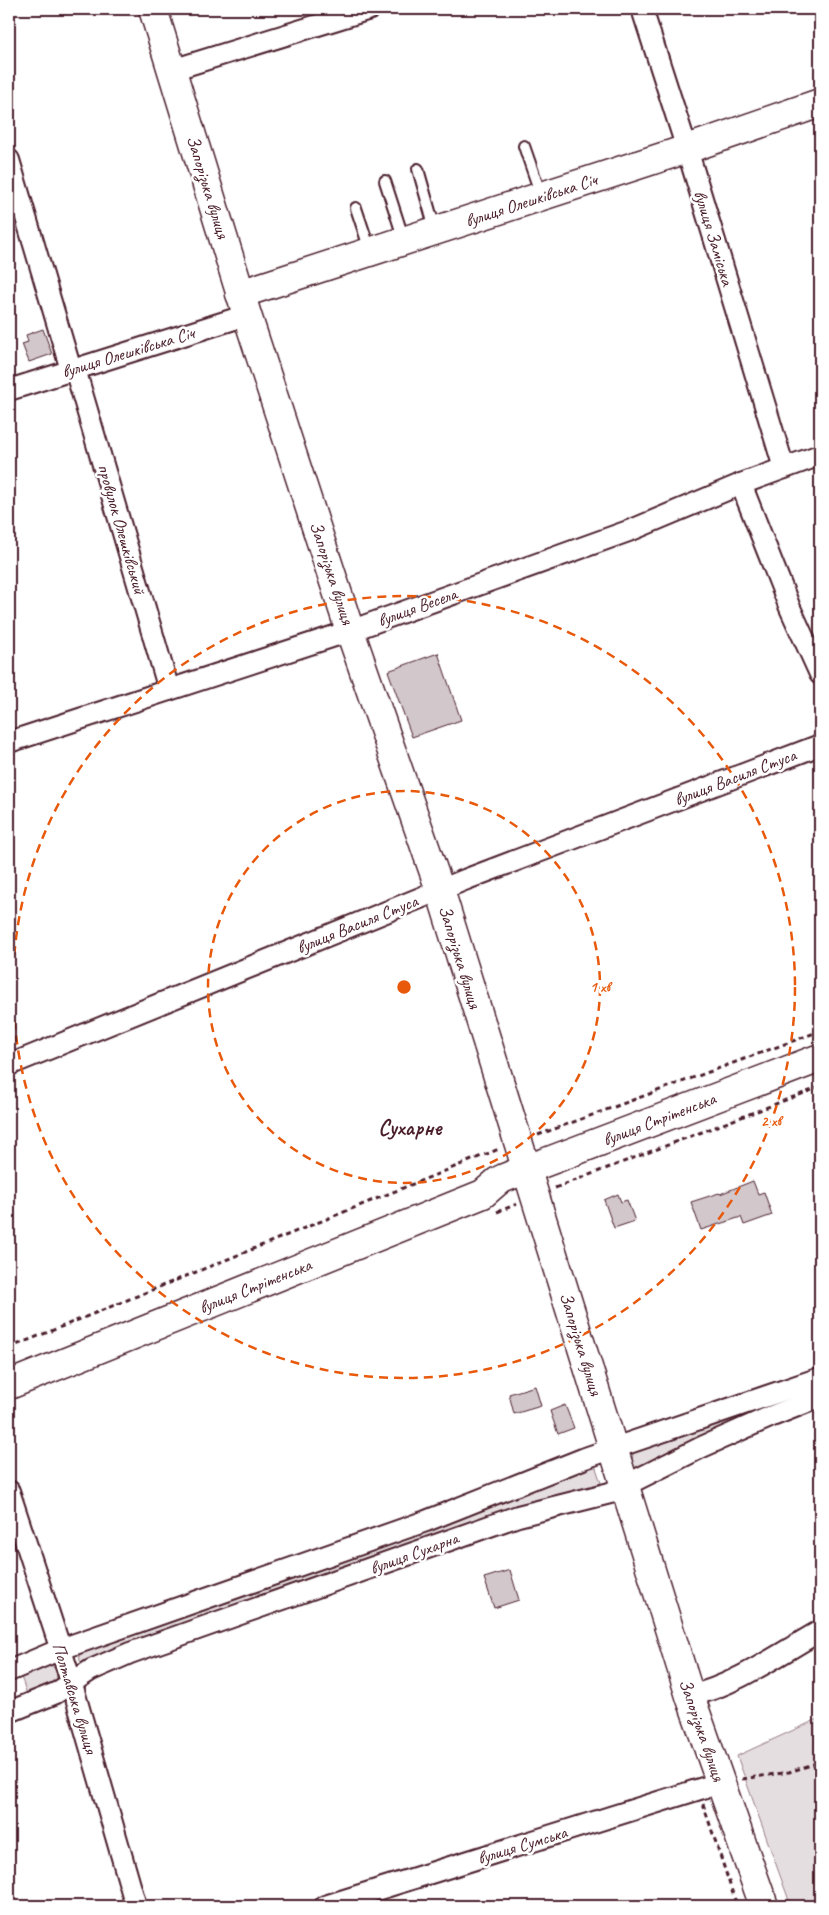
<svg xmlns="http://www.w3.org/2000/svg" width="829" height="1915" viewBox="0 0 829 1915" font-family="Caveat,sans-serif">
	<style>
		.green { fill: #e5dee0; stroke: #987e86 }
		.building { fill: #d2c7cb; stroke: #4a1f2b }
		.lines { fill: none; stroke-linecap: round; stroke-linejoin: round }
		.lane-casing { stroke: #4a1f2b; stroke-width: 14 }
		.street-casing { stroke: #4a1f2b; stroke-width: 24 }
		.secondary-casing { stroke: #4a1f2b; stroke-width: 31 }
		.path { stroke: #4a1f2b; stroke-width: 3; stroke-dasharray: 5 4; stroke-linecap: butt }
		.lane { stroke: #fff; stroke-width: 10 }
		.street { stroke: #fff; stroke-width: 20 }
		.secondary { stroke: #fff; stroke-width: 28 }
		.ring { fill: none; stroke: #e8590c; stroke-width: 2.5; stroke-dasharray: 9 6 }
		.labels { text-anchor: middle; stroke-width: 5; stroke-linejoin: round; paint-order: stroke }
		.street-label { font-size: 18px; fill: #4a1f2b; stroke: #fff }
		.district-label { font-size: 22px; font-weight: bold; fill: #4a1f2b; stroke: #fff }
		.centre { fill: #e8590c; stroke: #fff; stroke-width: 2.5 }
		.ring-label { font-size: 15px; text-anchor: middle; font-weight: bold; fill: #e8590c; stroke: #fff; stroke-width: 5; stroke-linejoin: round; paint-order: stroke }
	</style>
	<rect width="100%" height="100%" fill="#fff"/>
	<filter id="ink" filterUnits="userSpaceOnUse"><feTurbulence type="fractalNoise" baseFrequency=".02" numOctaves="2"/><feDisplacementMap in="SourceGraphic" scale="10" xChannelSelector="R" yChannelSelector="G"/><feConvolveMatrix kernelMatrix="1 2 1 2 8 2 1 2 1" color-interpolation-filters="sRGB"/></filter>
	<g filter="url(#ink)">
		<g class="green">
			<polygon points="805,1390 807,1395 637,1470 632,1465 633,1452"/>
			<polygon points="594,1462 602,1486 85,1663 80,1661 79,1655 85,1651 504,1500"/>
			<path d="M48 1663C56 1668 58 1673 56 1682L28 1697 19 1671Z"/>
			<polygon points="820,1718 820,1906 791,1906 737,1756"/>
		</g>
		<g class="building">
			<polygon points="43,329 52,354 29,362 22,344 28,342 26,335"/>
			<polygon points="438,653 461,720 412,737 388,671"/>
			<polygon points="753,1181 758,1194 764,1192 772,1215 744,1225 741,1217 701,1230 691,1202 719,1193 720,1194"/>
			<polygon points="618,1194 621,1202 627,1200 635,1221 614,1228 604,1200"/>
			<polygon points="535,1386 541,1406 514,1414 509,1394"/>
			<polygon points="565,1405 574,1428 558,1434 550,1411"/>
			<polygon points="510,1570 519,1600 494,1608 484,1578"/>
		</g>
		<g class="lines">
			<defs>
				<g id="lane">
					<polyline points="524,146 541,195"/>
					<polyline points="418,169 435,229"/>
					<polyline points="385,181 404,240"/>
					<polyline points="356,208 370,250"/>
				</g>
				<g id="street">
					<polyline points="642,9 687,149 784,468"/>
					<polyline points="172,70 370,9"/>
					<polyline points="9,160 71,370"/>
					<polyline points="75,369 169,690"/>
					<polyline points="9,390 247,315"/>
					<polyline points="741,484 790,608 820,674"/>
					<polyline points="9,742 350,631 634,529 741,484 820,455"/>
					<polyline points="9,1065 467,879 820,745"/>
					<polyline points="9,1491 72,1684 136,1906"/>
					<polyline points="9,1671 61,1649 426,1521 585,1458 820,1378"/>
					<path d="M690 1696C736 1685 779 1654 820 1631"/>
					<polyline points="9,1712 56,1693 91,1670 130,1653 518,1516 610,1493 702,1447 772,1416 820,1397"/>
					<polyline points="325,1906 719,1783"/>
				</g>
				<g id="secondary">
					<polyline points="153,9 247,315 350,631 440,890 690,1696 764,1906"/>
					<polyline points="240,294 687,149 820,103"/>
					<polyline points="9,1385 483,1194 498,1181 504,1178 820,1058"/>
				</g>
			</defs>
			<use href="#lane" class="lane-casing"/>
			<use href="#street" class="street-casing"/>
			<use href="#secondary" class="secondary-casing"/>
			<g class="path">
				<polyline points="538,1135 820,1031"/>
				<polyline points="555,1188 820,1087"/>
				<polyline points="497,1212 517,1204"/>
				<polyline points="9,1348 499,1149"/>
				<polyline points="742,1779 789,1772 820,1762"/>
				<polyline points="703,1804 737,1906"/>
			</g>
			<use href="#lane" class="lane"/>
			<use href="#street" class="street"/>
			<use href="#secondary" class="secondary"/>
		</g>
	</g>
	<g class="ring">
		<circle cx="404" cy="987" r="196"/>
		<circle cx="404" cy="987" r="391"/>
	</g>
	<g class="labels">
		<g class="street-label">
			<text transform="translate(208 187) rotate(73)" y="6">Запорізька вулиця</text>
			<text transform="translate(531 200) rotate(-18)" y="6">вулиця Олешківська Січ</text>
			<text transform="translate(714 238) rotate(73)" y="6">вулиця Заміська</text>
			<text transform="translate(128 352) rotate(-17)" y="6">вулиця Олешківська Січ</text>
			<text transform="translate(122 529) rotate(74)" y="6">провулок Олешківський</text>
			<text transform="translate(332 573) rotate(72)" y="6">Запорізька вулиця</text>
			<text transform="translate(417 607) rotate(-20)" y="6">вулиця Весела</text>
			<text transform="translate(735 777) rotate(-21)" y="6">вулиця Василя Стуса</text>
			<text transform="translate(357 924) rotate(-22)" y="6">вулиця Василя Стуса</text>
			<text transform="translate(460 957) rotate(73)" y="6">Запорізька вулиця</text>
			<text transform="translate(659 1119) rotate(-21)" y="6">вулиця Стрітенська</text>
			<text transform="translate(255 1286) rotate(-22)" y="6">вулиця Стрітенська</text>
			<text transform="translate(581 1344) rotate(73)" y="6">Запорізька вулиця</text>
			<text transform="translate(414 1553) rotate(-20)" y="6">вулиця Сухарна</text>
			<text transform="translate(75 1698) rotate(73)" y="6">Полтавська вулиця</text>
			<text transform="translate(702 1730) rotate(71)" y="6">Запорізька вулиця</text>
			<text transform="translate(522 1845) rotate(-17)" y="6">вулиця Сумська</text>
		</g>
		<g class="district-label">
			<text x="410" y="1135">Сухарне</text>
		</g>
	</g>
	<circle cx="404" cy="987" r="8" class="centre"/>
	<g class="ring-label">
		<text x="600" y="992">1 хв</text>
		<text x="771" y="1126">2 хв</text>
	</g>
	<rect width="829" height="1915" fill="none" stroke="#fff" stroke-width="30"/>
	<rect x="15" y="15" width="799" height="1885" fill="none" stroke="#4a1f2b" stroke-width="2" filter="url(#ink)"/>
</svg>
